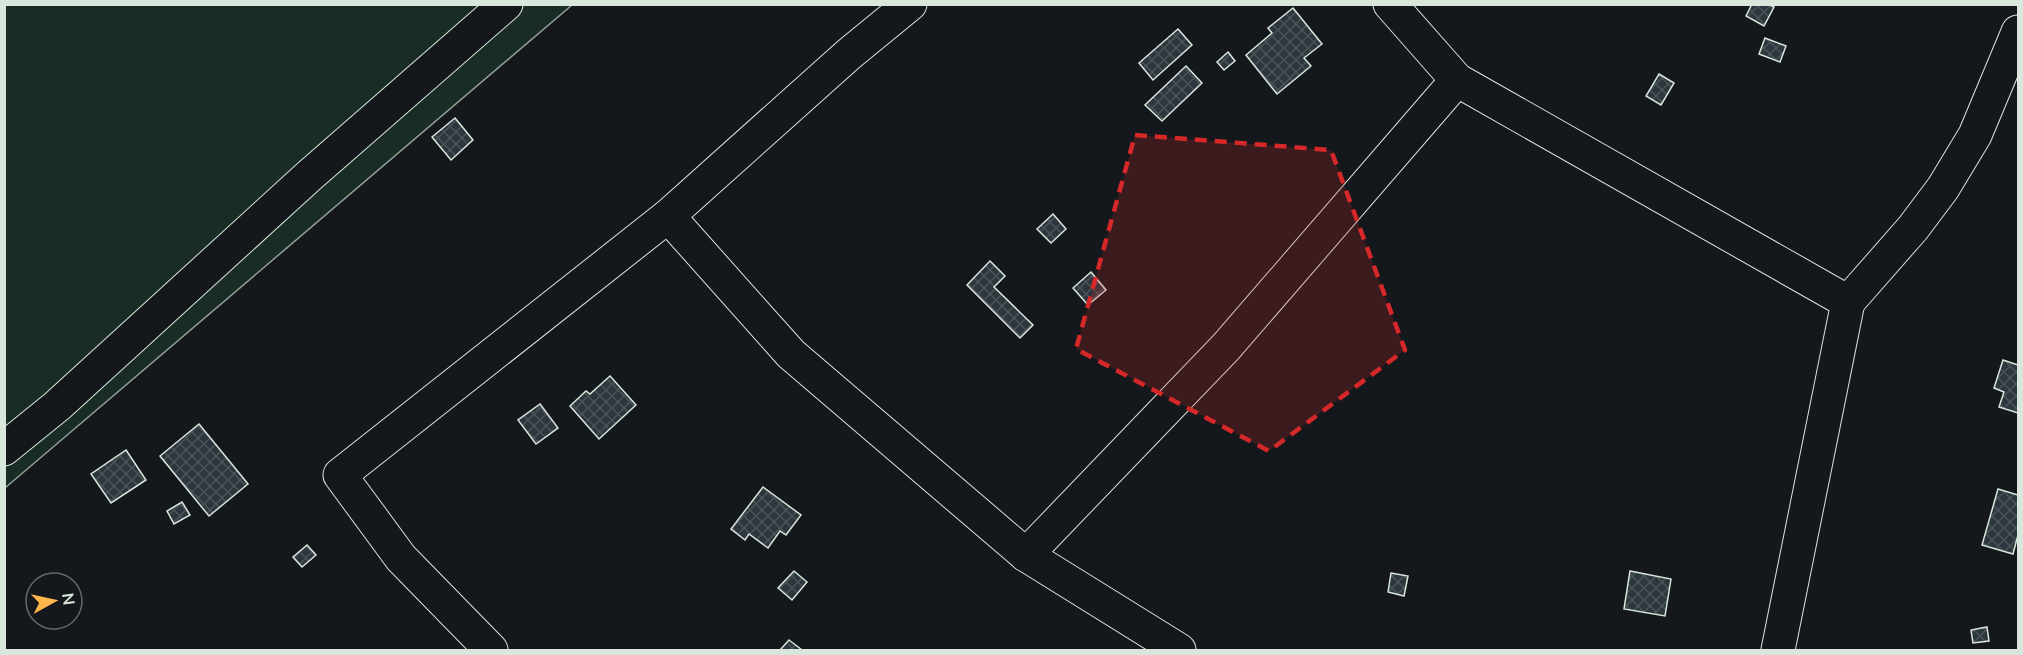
<svg xmlns="http://www.w3.org/2000/svg" width="2023" height="655" viewBox="0 0 2023 655" font-family="Mulish,sans-serif">
	<style>
		.green { fill: #1a2d24; stroke: #939e99; stroke-width: 1.5 }
		.building { fill: url(#building-cross-hatch); stroke: #d8e6dc; stroke-width: 1.5 }
		.lines { fill: none; stroke-linecap: round; stroke-linejoin: round }
		.minor-casing { stroke: #d8e6dc; stroke-width: 35 }
		.minor { stroke: #14181c; stroke-width: 33 }
		.marked { fill: #d62828; fill-opacity: 0.2; stroke: #d62828; stroke-width: 4.5; stroke-dasharray: 12 8; stroke-linejoin: round }
	</style>
	<defs>
		<pattern id="building-cross-hatch" width="8" height="8" patternUnits="userSpaceOnUse" patternTransform="scale(1.5)"><rect width="8" height="8" fill="#2c363c"/><path d="M0 0l8 8M0 8l8-8" fill="none" stroke="#4a5358"/></pattern>
	</defs>
	<rect width="100%" height="100%" fill="#14181c"/>
	<polygon class="green" points="5,5 572,5 5,488"/>
	<g class="building">
		<polygon points="1752,4 1768,4 1774,7 1764,26 1746,16"/>
		<polygon points="1293,8 1322,44 1304,58 1311,66 1277,94 1246,55 1272,33 1268,28"/>
		<polygon points="1178,29 1192,45 1153,80 1139,63"/>
		<polygon points="1765,38 1786,46 1780,62 1759,54"/>
		<polygon points="1228,52 1235,61 1224,70 1217,62"/>
		<polygon points="1186,66 1202,83 1162,121 1145,105"/>
		<polygon points="1659,74 1674,83 1661,105 1646,96"/>
		<polygon points="455,118 473,140 451,160 432,137"/>
		<polygon points="1053,214 1066,229 1051,243 1037,229"/>
		<polygon points="990,261 1005,276 994,287 1033,325 1020,338 967,285"/>
		<polygon points="1091,272 1106,290 1088,305 1073,288"/>
		<polygon points="2003,360 2018,365 2018,413 1999,407 2004,392 1994,388"/>
		<polygon points="610,376 636,405 599,439 570,406 586,391 590,394"/>
		<polygon points="540,404 558,428 536,444 518,420"/>
		<polygon points="199,424 248,484 209,516 160,456"/>
		<polygon points="126,450 146,480 111,503 91,474"/>
		<polygon points="763,487 801,515 786,535 780,531 768,548 749,534 745,540 731,529"/>
		<polygon points="1998,489 2018,495 2018,535 2013,554 1982,545"/>
		<polygon points="182,502 190,515 174,524 167,511"/>
		<polygon points="307,545 316,555 302,567 293,557"/>
		<polygon points="794,571 807,582 792,600 778,588"/>
		<polygon points="1630,571 1671,579 1665,616 1624,609"/>
		<polygon points="1391,573 1408,576 1404,596 1388,592"/>
		<polygon points="1987,627 1989,641 1973,643 1971,630"/>
		<polygon points="789,640 802,650 780,650"/>
	</g>
	<g class="lines">
		<defs>
			<g id="minor">
				<polyline points="1390,4 1457,80 1848,302 1778,650"/>
				<polyline points="668,216 791,354 1026,555 1179,650"/>
				<polyline points="1848,302 1913,228 1943,188 1975,135 2018,32"/>
				<polyline points="4,449 57,406 309,176 506,4"/>
				<polyline points="1026,555 1226,347 1457,80"/>
				<polyline points="491,650 401,558 340,475 668,216 849,54 910,4"/>
			</g>
		</defs>
		<use href="#minor" class="minor-casing"/>
		<use href="#minor" class="minor"/>
	</g>
	<path class="marked" d="M1135 135 1331 150 1405 350 1269 451 1076 349Z"/>
	<rect width="2023" height="655" fill="none" stroke="#d8e6dc" stroke-width="12"/>
	<g transform="translate(54 601) rotate(82)"><circle r="28" fill="#14181c" stroke="#626a69" stroke-width="1.5"/>
	<path d="M0-4.5L10 22L0 15L-10 22Z" fill="#ffb74d"/>
	<text y="-9" font-size="16" font-weight="bold" text-anchor="middle" fill="#d8e6dc">N</text>
	</g>
</svg>
